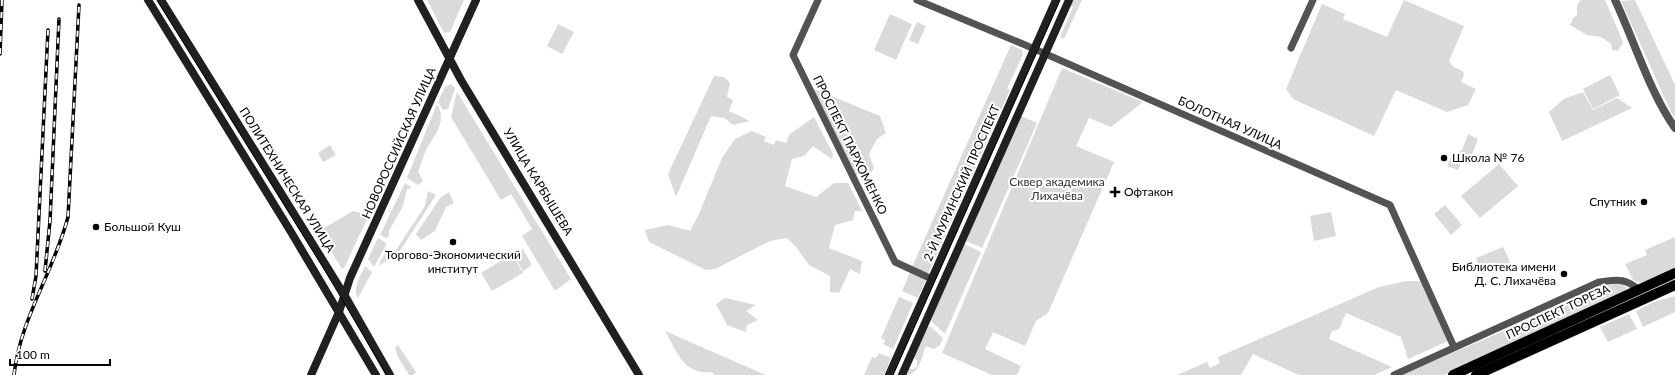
<svg xmlns="http://www.w3.org/2000/svg" width="1675" height="375" viewBox="0 0 1675 375" font-family="Lato,sans-serif">
	<style>
		.green { fill: #dadada }
		.lines { fill: none; stroke-linecap: round; stroke-linejoin: round }
		.primary-casing { stroke: #dbdbdb; stroke-width: 11 }
		.minor { stroke: #535353; stroke-width: 7 }
		.tertiary { stroke: #535353; stroke-width: 8 }
		.secondary { stroke: #202020; stroke-width: 8 }
		.primary { stroke: #000; stroke-width: 10 }
		.tram { stroke: #000; stroke-width: 1 }
		.rail-casing { stroke: #000; stroke-width: 3.5 }
		.rail { stroke: #fff; stroke-width: 2; stroke-dasharray: 6; stroke-linecap: butt }
		.poi-dot { fill: #000; stroke: #fff; stroke-width: 1.5 }
		.labels { text-anchor: middle; stroke-width: 4; stroke-linejoin: round; paint-order: stroke }
		.street-label { font-size: 12px; fill: #000; stroke: #fff }
		.poi-label { font-size: 12px; fill: #000; stroke: #fff; text-anchor: start }
		.park-label { font-size: 12px; fill: #313131; stroke: #fff }
	</style>
	<rect width="100%" height="100%" fill="#fff"/>
	<g class="green">
		<polygon points="427,0 464,0 450,32 444,33"/>
		<polygon points="1072,0 1082,0 1064,39 1060,37 1073,7 1070,6"/>
		<polygon points="1404,0 1464,26 1449,61 1453,67 1463,71 1464,75 1461,82 1476,89 1468,105 1447,112 1396,90 1374,136 1293,99 1286,89 1322,4 1345,14 1343,19 1387,37"/>
		<polygon points="1581,0 1605,0 1623,42 1618,51 1612,50 1611,44 1601,37 1587,35 1570,25 1573,18 1577,15 1577,5"/>
		<polygon points="1635,0 1675,85 1675,117 1671,112 1621,1"/>
		<polygon points="890,14 912,24 896,60 874,50"/>
		<polygon points="917,22 926,26 918,44 909,40"/>
		<polygon points="558,24 574,32 562,54 547,46"/>
		<polygon points="1011,45 1022,50 1023,54 1007,89 1010,90 928,274 912,267"/>
		<polygon points="1062,68 1143,102 1111,127 1089,118 1076,146 1114,162 1048,313 1036,321 1025,346 993,332 985,349 1021,366 1017,375 992,375 942,353"/>
		<polygon points="1610,75 1620,95 1593,109 1583,89"/>
		<polygon points="714,76 724,77 730,83 727,97 733,100 729,111 750,121 733,125 725,118 711,116 676,197 668,174"/>
		<polygon points="451,84 455,88 448,109 443,110 438,102 445,87"/>
		<polygon points="812,88 880,116 886,133 877,139 869,154 874,168 869,175 856,175"/>
		<polygon points="457,92 571,279 555,291 522,236 532,229 511,194 501,200 451,117"/>
		<polygon points="1583,92 1593,110 1617,98 1632,108 1562,141 1549,112 1564,99"/>
		<path d="M437 104C447 120 436 134 427 148 423 155 422 164 418 171L423 181 418 185 407 178Z"/>
		<polygon points="1021,116 1037,123 982,248 966,241"/>
		<polygon points="814,117 833,154 832,159 813,146 804,156 792,159 785,186 816,197 834,183 848,183 862,211 855,211 853,220 835,225 829,248 862,261 860,274 850,269 839,293 830,292 830,276 809,265 796,247 787,238 770,241 715,269 706,270 649,242 645,230 669,225 690,231 699,214 722,158 735,139 752,131 766,137 764,141 774,145 776,140 786,143 790,134"/>
		<polygon points="1468,134 1478,139 1471,157 1465,154 1458,170 1447,166 1451,157 1462,150"/>
		<polygon points="330,145 336,155 323,162 318,153"/>
		<polygon points="1499,164 1518,186 1480,218 1461,196"/>
		<polygon points="405,183 412,188 407,189 403,206 389,231 389,236 386,238 380,235"/>
		<polygon points="428,191 436,195 398,254 378,266 384,255 396,250 425,206"/>
		<polygon points="449,192 454,203 446,207 435,231 421,240 416,234 440,198"/>
		<polygon points="1445,205 1462,225 1451,235 1434,214"/>
		<polygon points="353,211 369,215 344,268 342,269 319,231"/>
		<polygon points="1331,212 1336,236 1314,241 1310,216"/>
		<polygon points="1675,237 1675,269 1643,284 1633,280 1625,264 1647,255 1645,250"/>
		<polygon points="378,238 386,243 386,245 374,267 368,259"/>
		<polygon points="964,244 981,252 945,334 930,320"/>
		<polygon points="1503,247 1510,262 1482,274 1476,258"/>
		<polygon points="523,249 532,265 523,271 513,254"/>
		<polygon points="512,254 523,273 492,291 481,273"/>
		<path d="M365 266 372 272 358 298C352 289 361 275 365 266Z"/>
		<polygon points="910,272 926,279 918,298 902,291"/>
		<polygon points="1407,281 1421,281 1448,341 1408,359 1401,337 1346,313 1339,329 1332,331 1329,339 1392,367 1374,375 1299,375 1253,354 1241,375 1177,375 1207,362 1210,368 1220,363 1218,357 1379,287"/>
		<path d="M1622 283 1627 288 1622 293 1444 375H1399C1442 357 1484 340 1526 321 1555 308 1590 286 1622 283Z"/>
		<polygon points="1675,296 1675,312 1643,327 1636,311 1654,302"/>
		<polygon points="899,297 913,303 893,349 883,344 885,340 881,338"/>
		<polygon points="725,298 756,305 746,311 758,320 747,325 746,332 727,325 716,304"/>
		<polygon points="1629,314 1637,329 1608,342 1600,327"/>
		<path d="M927 327H931L943 338 940 345 934 349 926 346C922 355 919 375 907 375L909 369H914L917 366V361L914 357Z"/>
		<path d="M665 331 766 375H714L712 372C683 375 677 351 665 331Z"/>
		<polygon points="398,345 416,372 413,375 409,375 398,357 395,348"/>
		<polygon points="879,353 891,358 884,375 864,375 872,357 876,358"/>
	</g>
	<g class="lines">
		<defs>
			<g id="primary">
				<polyline points="1453,375 1675,273"/>
				<polyline points="1476,375 1675,285"/>
			</g>
		</defs>
		<use href="#primary" class="primary-casing"/>
		<g class="minor">
			<polyline points="818,0 793,55 895,262 932,279"/>
			<polyline points="917,0 1023,44 1390,205 1454,347"/>
			<polyline points="1291,48 1313,0"/>
			<path d="M1394 375 1599 282C1617 280 1624 277 1639 290"/>
		</g>
		<path class="tertiary" d="M1615 0C1634 40 1650 93 1675 128"/>
		<g class="secondary">
			<polyline points="148,0 291,232 376,375"/>
			<polyline points="161,0 345,296 390,375"/>
			<polyline points="418,0 461,80 639,375"/>
			<polyline points="311,375 339,312 350,278 476,0"/>
			<polyline points="889,375 1056,0"/>
			<polyline points="902,375 1069,0"/>
		</g>
		<use href="#primary" class="primary"/>
		<g class="tram">
			<polyline points="157,0 324,269 387,375"/>
			<polyline points="893,375 1060,0"/>
		</g>
		<defs>
			<g id="rail">
				<polyline points="0,54 2,0"/>
				<polyline points="45,271 50,221 59,19"/>
				<polyline points="32,299 36,276 48,30"/>
				<path d="M14 375C20 319 54 271 68 217L79 5"/>
			</g>
		</defs>
		<use href="#rail" class="rail-casing"/>
		<use href="#rail" class="rail"/>
	</g>
	<g class="poi-dot">
		<circle cx="1444" cy="158" r="4"/>
		<path d="M1113 186h4v4h4v4h-4v4h-4v-4h-4v-4h4z"/>
		<circle cx="1644" cy="202" r="4"/>
		<circle cx="96" cy="227" r="4"/>
		<circle cx="453" cy="242" r="4"/>
		<circle cx="1564" cy="274" r="4"/>
	</g>
	<g class="labels">
		<g class="street-label">
			<text transform="translate(1230 123) rotate(24)" y="4">БОЛОТНАЯ УЛИЦА</text>
			<text transform="translate(399 143) rotate(-66)" y="4">НОВОРОССИЙСКАЯ УЛИЦА</text>
			<text transform="translate(850 145) rotate(64)" y="4">ПРОСПЕКТ ПАРХОМЕНКО</text>
			<text transform="translate(287 180) rotate(58)" y="4">ПОЛИТЕХНИЧЕСКАЯ УЛИЦА</text>
			<text transform="translate(538 182) rotate(59)" y="4">УЛИЦА КАРБЫШЕВА</text>
			<text transform="translate(962 183) rotate(-66)" y="4">2-Й МУРИНСКИЙ ПРОСПЕКТ</text>
			<text transform="translate(1558 312) rotate(-25)" y="4">ПРОСПЕКТ ТОРЕЗА</text>
		</g>
		<g class="poi-label">
			<text x="1452" y="162">Школа № 76</text>
			<text x="1124" y="196">Офтакон</text>
			<text x="1636" y="206" text-anchor="end">Спутник</text>
			<text x="104" y="231">Большой Куш</text>
			<text x="453" y="259" text-anchor="middle">Торгово-Экономический<tspan x="453" dy="14">институт</tspan></text>
			<text x="1556" y="271" text-anchor="end">Библиотека имени<tspan x="1556" dy="14">Д. С. Лихачёва</tspan></text>
		</g>
		<g class="park-label">
			<text x="1057" y="186">Сквер академика<tspan x="1057" dy="14">Лихачёва</tspan></text>
		</g>
	</g>
	<path d="M10 359v6h100v-6" fill="none" stroke="#000000" stroke-width="2"/>
	<text x="16" y="359" font-size="12" fill="#000000" stroke="#ffffff" stroke-width="3" paint-order="stroke">100 m</text>
</svg>
